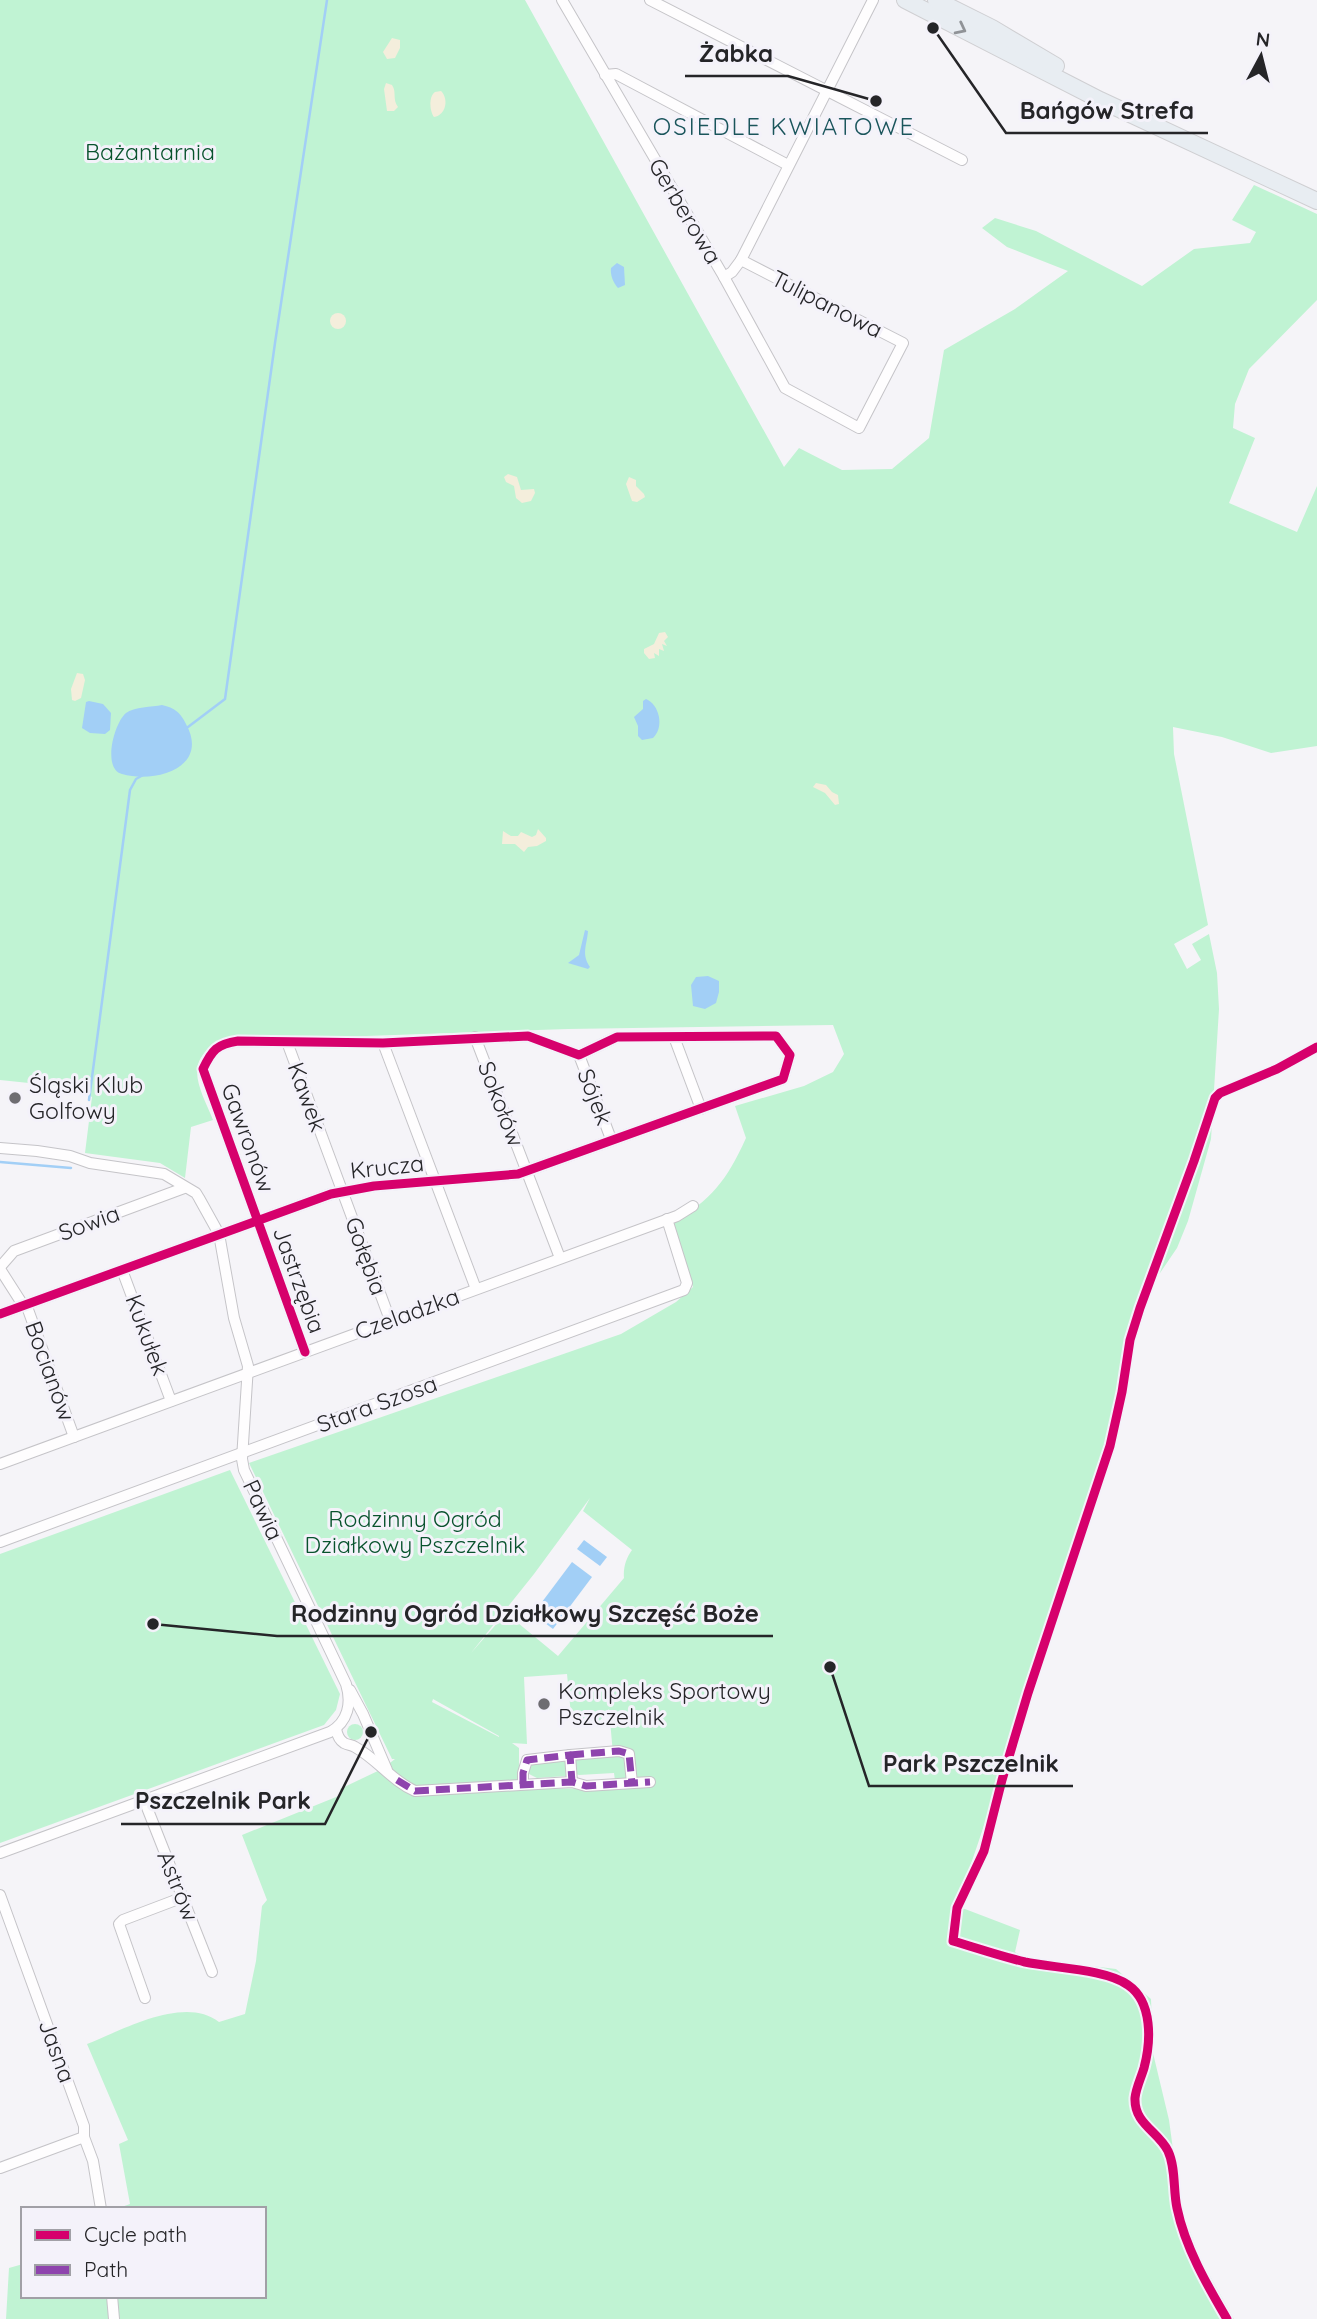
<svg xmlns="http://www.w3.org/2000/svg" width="1317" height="2319" viewBox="0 0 1317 2319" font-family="Quicksand,sans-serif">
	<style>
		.green { fill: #c0f3d3; fill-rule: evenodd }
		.sand { fill: #f4eedc }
		.water { fill: #a2cff6 }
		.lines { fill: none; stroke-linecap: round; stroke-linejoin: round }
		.stream { stroke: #a2cff6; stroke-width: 2.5 }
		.minor-casing { stroke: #c5c4c8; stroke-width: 12 }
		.primary-casing { stroke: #cfcfd2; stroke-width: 18 }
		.minor { stroke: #fefdfe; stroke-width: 10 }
		.primary { stroke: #e8edf2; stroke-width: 16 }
		.quiet { stroke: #8e44ad; stroke-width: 7; stroke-dasharray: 14 7; stroke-linecap: butt }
		.cycleway-casing { stroke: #f4f2fa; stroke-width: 13 }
		.cycleway { stroke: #d6006c; stroke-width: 9 }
		.oneway { stroke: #909397 }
		.poi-dot { fill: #6e6d71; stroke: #f4f2fa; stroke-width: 2.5 }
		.labels { text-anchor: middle; stroke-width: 6; stroke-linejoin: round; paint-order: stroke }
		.park-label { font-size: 23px; fill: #08532d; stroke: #f4f2fa }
		.street-label { font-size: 23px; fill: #252528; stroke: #f4f2fa }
		.poi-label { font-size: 23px; fill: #252528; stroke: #f4f2fa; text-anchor: start }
		.neighbourhood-label { font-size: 24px; letter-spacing: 2px; fill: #1a555b; stroke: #f4f2fa }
		.leader { fill: none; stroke: #252528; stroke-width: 2.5 }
		.callout-dot { fill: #252528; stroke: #f4f2fa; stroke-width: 2.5 }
		.callout-label { font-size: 24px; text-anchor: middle; font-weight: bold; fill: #252528; stroke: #f4f2fa; stroke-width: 6; stroke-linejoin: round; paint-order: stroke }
	</style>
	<rect width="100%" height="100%" fill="#f5f4f8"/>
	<g class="green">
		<path d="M0 0H525L784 467 799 448 842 470 892 469 929 438 944 350 1015 309 1068 271 1007 247 982 228 995 218 1036 231 1142 286 1194 249 1250 243 1256 232 1232 220 1254 185 1317 214V300L1249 369 1235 404 1233 428 1255 438 1229 503 1297 532 1317 486V746L1271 753 1222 737 1173 727 1174 754 1208 925 1174 944 1187 969 1201 960 1192 944 1209 934 1217 973 1219 1009 1211 1139 1188 1221 1177 1248 1160 1273 1144 1284 1107 1453 1065 1587 956 1908 965 1909 1020 1930 1015 1952 1026 1958 1116 1969 1151 1999 1153 2053 1169 2120 1181 2208 1201 2260 1234 2319H6L9 2268 23 2264V2296H264V2209H116L130 2204 119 2144 128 2140 87 2044C123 2030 184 1995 219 2022L245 2014 256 1961 262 1906 267 1900 242 1835 341 1795 340 1789 382 1769 395 1759H392L249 1463 621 1334 676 1302 693 1287 672 1224C712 1198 726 1182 746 1138L735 1106 804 1086 833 1072 844 1054 833 1025 568 1029 309 1038 213 1046C183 1065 203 1094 213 1120L191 1127 185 1178 160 1163 85 1153 92 1097 77 1088 0 1080ZM590 1498 583 1511 632 1550C626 1558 623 1568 624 1578L558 1656 506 1613 471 1653 534 1574ZM567 1674 572 1725 598 1723 609 1709 613 1754 575 1759 576 1774 579 1775 614 1773 616 1788 519 1789V1748L512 1743 527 1744 524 1677ZM433 1699 499 1736V1737L432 1702Z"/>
		<polygon points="230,1470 340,1694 336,1710 324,1725 0,1843 0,1554"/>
		<circle cx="355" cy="1732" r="8"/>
		<polygon points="565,1758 566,1776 537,1778 529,1774 528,1770 533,1762"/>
	</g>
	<g class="sand">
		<polygon points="392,38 400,40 400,48 395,58 387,59 383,52"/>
		<path d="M386 83 392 85C397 92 392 99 398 107L394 111H387L384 89Z"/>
		<path d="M441 91C449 99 446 115 434 117 430 112 428 97 435 92Z"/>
		<circle cx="338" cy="321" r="8"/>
		<polygon points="508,474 517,477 521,490 534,489 535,493 531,501 522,503 516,498 514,486 506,482 504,477"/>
		<polygon points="629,477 636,480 636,486 644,494 645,497 637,502 632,501 626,484"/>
		<polygon points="665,632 668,637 664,641 667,646 662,644 664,651 659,649 659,656 654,653 655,658 649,659 644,653 644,649 654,644 659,633"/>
		<polygon points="77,673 83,674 85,680 81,698 75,701 72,700 71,689"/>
		<polygon points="816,783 826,785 832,792 838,795 839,804 835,805 825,793 813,787"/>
		<polygon points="538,829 546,838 546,841 537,846 528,847 524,852 515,844 502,844 503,831 511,836 518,836 521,832 532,837 536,835"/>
	</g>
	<g class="water">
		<path d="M617 263 624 267 625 285 618 288C613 283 610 274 611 268Z"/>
		<path d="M646 699C659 704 665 727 653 738L642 740 638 736V726L634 717 643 709V701Z"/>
		<polygon points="89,701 103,704 111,713 110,730 105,734 90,733 82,728 86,702"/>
		<path d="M162 705C175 708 180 712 186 724 210 767 156 784 122 774 102 769 114 723 126 713 134 707 152 707 162 705Z"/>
		<path d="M585 930 588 931C587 945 581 954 590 967L588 969 568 963 579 955Z"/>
		<polygon points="708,976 719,981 719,992 716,1003 705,1009 693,1006 691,985 696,977"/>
		<polygon points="584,1540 607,1557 600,1566 577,1549"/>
		<polygon points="572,1562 592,1577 553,1629 533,1614"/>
	</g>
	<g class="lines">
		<g class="stream">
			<polyline points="188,727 225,699 275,343 327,0"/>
			<polyline points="89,1100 130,790 136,779 143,775"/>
			<polyline points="0,1162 71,1168"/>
		</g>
		<defs>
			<g id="minor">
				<polyline points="562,0 724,277 785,388 859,428 903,343 741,260"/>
				<polyline points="650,0 962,160"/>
				<polyline points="605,75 616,74 788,165"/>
				<polyline points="724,277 732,272 741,260 873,0"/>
				<polyline points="475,1037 560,1258"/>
				<polyline points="674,1037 701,1109"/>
				<polyline points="287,1042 390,1320"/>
				<polyline points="383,1043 476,1289"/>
				<polyline points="579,1055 611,1139"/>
				<path d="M0 1148 37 1151 70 1156 90 1163 164 1174 196 1193 199 1198 219 1234 234 1318 248 1366 242 1459 244 1470 346 1684C352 1703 348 1722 330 1732L0 1853"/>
				<polyline points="0,1267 14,1251 184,1188"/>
				<polyline points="0,1269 23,1305"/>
				<polyline points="122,1270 171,1401"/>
				<polyline points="26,1304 74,1437"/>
				<path d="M0 1314 331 1194 374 1186 518 1174 783 1079 790 1055 776 1036 617 1037 579 1055 528 1036 383 1043 238 1041C217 1044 212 1050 203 1069L305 1352"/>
				<polyline points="0,1464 677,1216 693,1206"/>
				<polyline points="0,1542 684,1290 687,1283 667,1219"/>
				<polyline points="350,1690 363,1714 387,1770"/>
				<path d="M336 1729C337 1734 339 1740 344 1743 348 1745 352 1745 355 1747 377 1759 392 1781 415 1791L572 1782 586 1786 650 1782"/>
				<polyline points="570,1755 619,1751 629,1754 632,1783"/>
				<polyline points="523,1784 523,1773 527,1760 570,1755 572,1782"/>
				<polyline points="144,1800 212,1972"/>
				<polyline points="0,1895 84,2126 84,2137 93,2161 101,2209"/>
				<polyline points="145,1998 119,1924 123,1920 181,1898"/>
				<polyline points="0,2168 84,2137"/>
				<polyline points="112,2296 114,2319"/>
			</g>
			<g id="primary">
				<polyline points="905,0 1100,100 1317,201"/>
				<polyline points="936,0 992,28 1056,66"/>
			</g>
		</defs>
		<use href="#minor" class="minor-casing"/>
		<use href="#primary" class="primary-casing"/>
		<use href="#minor" class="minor"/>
		<use href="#primary" class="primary"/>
		<g class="quiet">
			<polyline points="570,1755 619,1751 629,1754 632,1783"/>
			<polyline points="397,1780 415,1791 572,1782 586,1786 650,1782"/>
			<polyline points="523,1784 523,1773 527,1760 570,1755 572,1782"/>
		</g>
		<defs>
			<g id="cycleway">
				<path d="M0 1314 331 1194 374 1186 518 1174 783 1079 790 1055 776 1036 617 1037 579 1055 528 1036 383 1043 238 1041C217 1044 212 1050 203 1069L305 1352"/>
				<path d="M1227 2319C1207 2285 1185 2247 1177 2208 1173 2190 1176 2168 1168 2151 1158 2131 1134 2124 1135 2098 1136 2088 1141 2078 1144 2068 1151 2042 1153 2002 1128 1985 1106 1969 1053 1968 1025 1962 1000 1956 977 1948 953 1941L957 1908 984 1851 1002 1780 1028 1693 1110 1446 1122 1392 1130 1340 1140 1308 1194 1161 1215 1098 1220 1093 1277 1069 1317 1047"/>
			</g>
		</defs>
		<use href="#cycleway" class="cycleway-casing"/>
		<use href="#cycleway" class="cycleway"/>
	</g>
	<defs><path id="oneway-chevron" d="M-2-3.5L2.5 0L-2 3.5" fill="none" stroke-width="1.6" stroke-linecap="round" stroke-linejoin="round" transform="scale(1.75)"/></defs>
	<use class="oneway" href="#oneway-chevron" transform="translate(961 29) rotate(27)"/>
	<g class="poi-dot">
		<circle cx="15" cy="1098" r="7"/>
		<circle cx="544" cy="1704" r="7"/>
	</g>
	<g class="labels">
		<g class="park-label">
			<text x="150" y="160">Bażantarnia</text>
			<text x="415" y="1527">Rodzinny Ogród<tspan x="415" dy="26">Działkowy Pszczelnik</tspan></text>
		</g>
		<g class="street-label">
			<text transform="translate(685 211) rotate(59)" y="8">Gerberowa</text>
			<text transform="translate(827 304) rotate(27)" y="8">Tulipanowa</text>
			<text transform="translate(307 1097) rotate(70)" y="8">Kawek</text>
			<text transform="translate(595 1097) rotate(69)" y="8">Sójek</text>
			<text transform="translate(501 1104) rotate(69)" y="8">Sokołów</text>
			<text transform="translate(248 1138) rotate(70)" y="8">Gawronów</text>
			<text transform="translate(387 1167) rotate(-6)" y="8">Krucza</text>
			<text transform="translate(89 1223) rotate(-20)" y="8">Sowia</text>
			<text transform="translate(366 1256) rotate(70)" y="8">Gołębia</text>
			<text transform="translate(299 1280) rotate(70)" y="8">Jastrzębia</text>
			<text transform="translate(407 1314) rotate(-20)" y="8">Czeladzka</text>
			<text transform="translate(147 1335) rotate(70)" y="8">Kukułek</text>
			<text transform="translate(50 1371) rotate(70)" y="8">Bocianów</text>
			<text transform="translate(377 1404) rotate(-20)" y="8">Stara Szosa</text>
			<text transform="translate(263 1510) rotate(65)" y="8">Pawia</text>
			<text transform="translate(178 1886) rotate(68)" y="8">Astrów</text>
			<text transform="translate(57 2051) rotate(70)" y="8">Jasna</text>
		</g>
		<g class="poi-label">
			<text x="29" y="1093">Śląski Klub<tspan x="29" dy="26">Golfowy</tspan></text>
			<text x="558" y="1699">Kompleks Sportowy<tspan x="558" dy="26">Pszczelnik</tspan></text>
		</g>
		<g class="neighbourhood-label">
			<text x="784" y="135">OSIEDLE KWIATOWE</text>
		</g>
	</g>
	<path class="leader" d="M876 101L788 76H685M933 28L1006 133H1208M153 1624L277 1636H773M830 1667L869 1786H1073M371 1732L325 1824H121"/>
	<g class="callout-dot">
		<circle cx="876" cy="101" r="7"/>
		<circle cx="933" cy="28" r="7"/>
		<circle cx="153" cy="1624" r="7"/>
		<circle cx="830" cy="1667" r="7"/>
		<circle cx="371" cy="1732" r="7"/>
	</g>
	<g class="callout-label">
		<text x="736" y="62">Żabka</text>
		<text x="1107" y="119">Bańgów Strefa</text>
		<text x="525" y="1622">Rodzinny Ogród Działkowy Szczęść Boże</text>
		<text x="971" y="1772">Park Pszczelnik</text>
		<text x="223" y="1809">Pszczelnik Park</text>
	</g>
	<rect x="21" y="2207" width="245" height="91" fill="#f4f2fa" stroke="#a1a0a6" stroke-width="2"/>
	<rect x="35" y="2230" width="35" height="10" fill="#d6006c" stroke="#a1a0a6" stroke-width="2"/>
	<text x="84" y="2242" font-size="21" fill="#252528">Cycle path</text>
	<rect x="35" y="2265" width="35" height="10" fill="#8e44ad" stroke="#a1a0a6" stroke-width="2"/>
	<text x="84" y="2277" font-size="21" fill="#252528">Path</text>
	<g transform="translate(1261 56) rotate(7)" stroke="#f4f2fa" stroke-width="5" paint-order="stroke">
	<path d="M0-5L12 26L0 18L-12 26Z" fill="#252528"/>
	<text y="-10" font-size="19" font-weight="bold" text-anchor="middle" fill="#252528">N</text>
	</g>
</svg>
